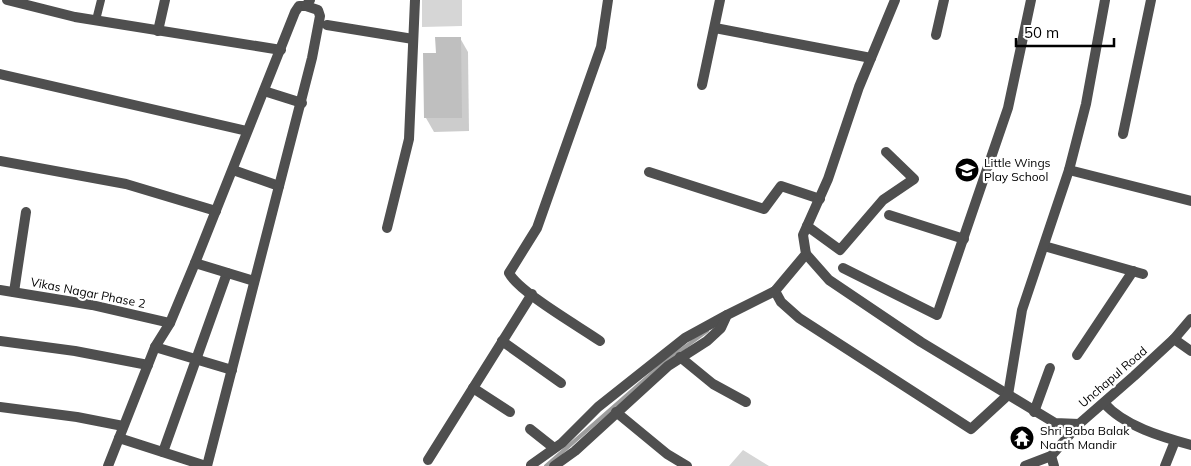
<svg xmlns="http://www.w3.org/2000/svg" width="1191" height="466" viewBox="0 0 1191 466" font-family="Mulish,sans-serif">
	<style>
		.green { fill: #d6d6d6 }
		.shadow { fill: #0003 }
		.lines { fill: none; stroke-linecap: round; stroke-linejoin: round }
		.stream { stroke: #9d9d9d; stroke-width: 4 }
		.building { fill: #bfbfbf }
		.service { stroke: #4f4f4f; stroke-width: 8 }
		.pedestrian { stroke: #4f4f4f; stroke-width: 10 }
		.minor { stroke: #4f4f4f; stroke-width: 10 }
		.tertiary { stroke: #4f4f4f; stroke-width: 10 }
		.labels { text-anchor: middle; stroke-width: 4.5; stroke-linejoin: round; paint-order: stroke }
		.poi-label { font-size: 12px; fill: #000; stroke: #fff; text-anchor: start }
		.street-label { font-size: 12px; fill: #000; stroke: #fff }
	</style>
	<rect width="100%" height="100%" fill="#fff"/>
	<g class="green">
		<polygon points="422,0 462,0 462,26 422,27"/>
		<polygon points="743,450 769,466 729,466"/>
	</g>
	<polygon class="shadow" points="460,38 468,52 469,131 434,132 426,118 437,54"/>
	<g class="lines">
		<polyline class="stream" points="546,466 666,361 707,331"/>
	</g>
	<polygon class="building" points="435,37 461,37 462,118 424,118 423,53 436,53"/>
	<g class="lines">
		<polyline class="service" points="96,20 101,0"/>
		<g class="pedestrian">
			<polyline points="264,91 302,103"/>
			<polyline points="155,347 232,370"/>
			<polyline points="163,452 227,273"/>
		</g>
		<g class="minor">
			<polyline points="7,0 75,17 281,50"/>
			<polyline points="327,25 413,39"/>
			<polyline points="715,28 871,58"/>
			<polyline points="158,31 165,0"/>
			<polyline points="936,35 944,0"/>
			<polyline points="0,74 247,131"/>
			<polyline points="702,85 720,0"/>
			<polyline points="1123,134 1151,0"/>
			<polyline points="0,161 126,184 216,211"/>
			<polyline points="233,170 279,186"/>
			<polyline points="1069,170 1191,201"/>
			<polyline points="649,172 764,209 781,186 820,199"/>
			<polyline points="889,215 964,239"/>
			<polyline points="807,226 840,250 883,200 914,179 886,152"/>
			<polyline points="387,228 409,139 415,0"/>
			<polyline points="1044,246 1143,274"/>
			<polyline points="806,254 829,280 921,342 1055,423 1079,424"/>
			<polyline points="195,263 254,281"/>
			<polyline points="843,268 937,315 1008,108 1031,0"/>
			<polyline points="0,290 92,305 170,323"/>
			<polyline points="775,291 781,302 799,318 971,429 1008,395 1022,310 1069,170 1086,104 1105,0"/>
			<polyline points="14,292 26,212"/>
			<polyline points="1174,339 1191,351"/>
			<polyline points="0,341 75,351 148,365"/>
			<polyline points="502,341 561,383"/>
			<path d="M600 341C580 327 519 292 509 273L537 228 601 47 608 0"/>
			<polyline points="1077,355 1133,271"/>
			<polyline points="680,357 713,384 746,402"/>
			<polyline points="473,388 510,412"/>
			<path d="M1104 403C1124 426 1162 437 1191 445"/>
			<polyline points="0,407 77,417 123,426"/>
			<polyline points="616,412 667,454 687,466"/>
			<polyline points="1034,412 1050,368"/>
			<polyline points="530,429 554,448"/>
			<polyline points="119,438 206,466"/>
			<polyline points="1051,456 1054,466"/>
			<polyline points="428,460 532,294"/>
			<polyline points="531,465 562,443 598,407 685,338 727,315"/>
			<polyline points="108,466 155,347 170,323 195,263 295,12 299,6 306,6 310,0"/>
			<polyline points="207,466 312,58 320,16 318,10 306,6"/>
			<polyline points="554,466 575,451 668,366 707,341 721,328 727,315 775,291 806,254 803,235 828,179 859,87 895,0"/>
			<polyline points="1165,466 1175,441"/>
		</g>
		<polyline class="tertiary" points="1025,466 1051,456 1079,424 1134,376 1174,339 1191,319"/>
	</g>
	<defs>
		<symbol id="school-disc" viewBox="-11 -11 22 22"><circle r="9.5" fill="#000" stroke="#fff"/><path d="M0-5L7-2L0 1L-7-2ZM-4 1L0 2.5L4 1V4Q0 6-4 4Z" fill="#fff"/></symbol>
		<symbol id="temple-disc" viewBox="-11 -11 22 22"><circle r="9.5" fill="#000" stroke="#fff"/><path d="M0-6L5-2H3V0L6.5 2.5H4V6H1.5V3h-3V6H-4V2.5H-6.5L-3 0V-2H-5Z" fill="#fff"/></symbol>
	</defs>
	<g fill-rule="evenodd">
		<use href="#school-disc" x="953" y="156" width="28" height="28"/>
		<use href="#temple-disc" x="1008" y="424" width="28" height="28"/>
	</g>
	<g class="labels">
		<g class="poi-label">
			<text x="984" y="167">Little Wings<tspan x="984" dy="14">Play School</tspan></text>
			<text x="1040" y="435">Shri Baba Balak<tspan x="1040" dy="14">Naath Mandir</tspan></text>
		</g>
		<g class="street-label">
			<text transform="translate(88 293) rotate(11)" y="4">Vikas Nagar Phase 2</text>
			<text transform="translate(1113 377) rotate(-41)" y="4">Unchapul Road</text>
		</g>
	</g>
	<path d="M1016 38v8h98v-8" fill="none" stroke="#000000" stroke-width="2.5"/>
	<text x="1024" y="38" font-size="15" fill="#000000" stroke="#ffffff" stroke-width="4" paint-order="stroke">50 m</text>
</svg>
